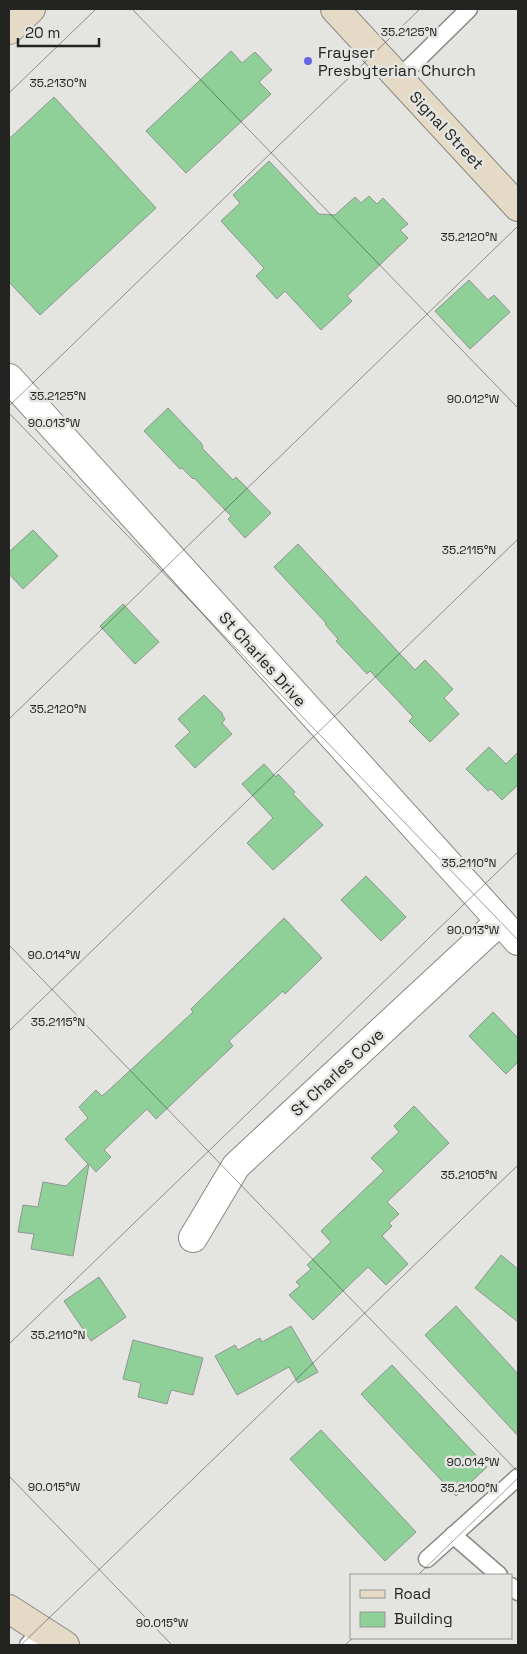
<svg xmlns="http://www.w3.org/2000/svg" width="527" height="1654" viewBox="0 0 527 1654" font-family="'Space Grotesk',sans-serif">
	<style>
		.building { fill: #8ed098; stroke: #909491 }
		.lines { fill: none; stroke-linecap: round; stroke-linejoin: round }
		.lane-casing { stroke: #888984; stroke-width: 19 }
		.street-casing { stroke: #888984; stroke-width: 30 }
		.secondary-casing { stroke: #888984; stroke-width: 30 }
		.lane { stroke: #fff; stroke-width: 16 }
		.street { stroke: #fff; stroke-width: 28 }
		.secondary { stroke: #e4dac5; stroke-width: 28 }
		.ticks { fill: none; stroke: #232322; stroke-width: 1; stroke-opacity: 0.45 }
		.poi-dot { fill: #6266df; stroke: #e4e5e0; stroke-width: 2 }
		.labels { text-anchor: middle; stroke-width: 5; stroke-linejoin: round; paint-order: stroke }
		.poi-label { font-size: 16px; fill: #232322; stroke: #e4e5e0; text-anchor: start }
		.street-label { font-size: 16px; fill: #232322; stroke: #e4e5e0 }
		.ticks-label { font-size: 12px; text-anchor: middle; fill: #232322; stroke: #e4e5e0; stroke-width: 5; stroke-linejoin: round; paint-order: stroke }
	</style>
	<rect width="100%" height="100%" fill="#e4e5e0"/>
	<g class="building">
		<polygon points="231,51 242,63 255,52 272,70 259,82 271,94 186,173 146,131"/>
		<polygon points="54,97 156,208 40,315 9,282 9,139"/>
		<polygon points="269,161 319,214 335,215 355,197 361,203 369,196 377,204 383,198 408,224 400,230 408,238 347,296 352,301 321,330 285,291 277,299 256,276 264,268 221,221 240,203 233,195"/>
		<polygon points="469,280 488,300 494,295 510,312 470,349 435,311"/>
		<polygon points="168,408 201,443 203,447 202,448 233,480 236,477 271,513 245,538 228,519 231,516 194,478 193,479 182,468 180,469 144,431"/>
		<polygon points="33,530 58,556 23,589 9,574 9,552"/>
		<polygon points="298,544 415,670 425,660 453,689 444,698 459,714 430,742 409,721 413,717 370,671 367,674 336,641 338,639 325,624 326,623 274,567"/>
		<polygon points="123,604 159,642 135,664 100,626"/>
		<polygon points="204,695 223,714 222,715 225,719 222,723 232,734 195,768 175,746 190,732 178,719"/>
		<polygon points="489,747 506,764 518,752 518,785 502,800 491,789 488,791 466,769"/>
		<polygon points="264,764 276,777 278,774 295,792 293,794 323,825 273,870 247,843 273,818 242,784"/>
		<polygon points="366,876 406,917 381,941 341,900"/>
		<polygon points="284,918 322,958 285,994 283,991 229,1041 233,1046 156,1119 147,1109 104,1150 111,1157 96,1172 89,1164 73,1256 31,1249 34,1234 18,1232 23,1205 38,1207 43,1182 66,1186 88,1164 65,1139 88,1118 79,1107 96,1090 102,1096 109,1090 193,1012 191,1009"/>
		<polygon points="493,1012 518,1038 518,1062 506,1074 469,1036"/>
		<polygon points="414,1106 449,1143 387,1202 399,1214 389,1223 392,1226 382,1236 408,1264 386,1285 368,1267 313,1320 289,1295 300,1286 296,1282 311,1269 307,1265 331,1242 321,1231 384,1171 371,1158 399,1132 394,1126"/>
		<polygon points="501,1255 518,1269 518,1322 475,1288"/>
		<polygon points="99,1277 126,1317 91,1341 64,1301"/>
		<polygon points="456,1306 518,1374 518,1436 425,1335"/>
		<polygon points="291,1326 318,1372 298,1383 289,1367 237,1395 215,1356 235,1345 238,1350 260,1338 262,1342"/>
		<polygon points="133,1340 203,1358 193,1395 171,1390 167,1404 138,1397 141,1383 123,1379"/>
		<polygon points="392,1365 487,1467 456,1496 361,1394"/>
		<polygon points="321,1430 416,1532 385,1561 290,1459"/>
	</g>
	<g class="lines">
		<defs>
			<g id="lane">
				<polyline points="399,78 469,9"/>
				<polyline points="453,1535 499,1575"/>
				<polyline points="427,1559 518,1477"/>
				<polyline points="511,1586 518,1592"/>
				<polyline points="28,1645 41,1631"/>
			</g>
			<g id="street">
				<polyline points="9,378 518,941"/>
				<polyline points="193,1238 236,1166 500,921"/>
			</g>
			<g id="secondary">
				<polyline points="335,9 518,207"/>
				<polyline points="9,30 31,9"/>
				<polyline points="9,1609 65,1645"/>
			</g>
		</defs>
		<use href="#lane" class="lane-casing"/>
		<use href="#street" class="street-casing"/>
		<use href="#secondary" class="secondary-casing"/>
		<use href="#lane" class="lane"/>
		<use href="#street" class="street"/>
		<use href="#secondary" class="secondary"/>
	</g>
	<path class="ticks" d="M132 9 518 408M9 93 96 9M9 406 420 9M9 413 518 940M9 719 518 226M9 945 518 1472M9 1031 518 539M9 1344 518 852M9 1476 172 1645M418 1575 518 1478M21 1645 518 1165M345 1645 353 1638"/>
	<circle class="poi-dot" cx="308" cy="61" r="5"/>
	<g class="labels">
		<g class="poi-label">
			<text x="318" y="58">Frayser<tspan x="318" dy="18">Presbyterian Church</tspan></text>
		</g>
		<g class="street-label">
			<text transform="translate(447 130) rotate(47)" y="6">Signal Street</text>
			<text transform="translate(263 659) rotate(48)" y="6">St Charles Drive</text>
			<text transform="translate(337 1072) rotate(-43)" y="6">St Charles Cove</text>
		</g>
	</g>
	<g class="ticks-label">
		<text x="409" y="36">35.2125°N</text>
		<text x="58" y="87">35.2130°N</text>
		<text x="469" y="241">35.2120°N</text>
		<text x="58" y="400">35.2125°N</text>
		<text x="473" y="403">90.012°W</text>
		<text x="54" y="427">90.013°W</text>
		<text x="469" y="554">35.2115°N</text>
		<text x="58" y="713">35.2120°N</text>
		<text x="469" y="867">35.2110°N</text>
		<text x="473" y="934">90.013°W</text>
		<text x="54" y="959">90.014°W</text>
		<text x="58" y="1026">35.2115°N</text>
		<text x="469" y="1179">35.2105°N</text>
		<text x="58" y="1339">35.2110°N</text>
		<text x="473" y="1466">90.014°W</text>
		<text x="54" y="1491">90.015°W</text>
		<text x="469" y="1492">35.2100°N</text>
		<text x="162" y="1627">90.015°W</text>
	</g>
	<rect width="527" height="1654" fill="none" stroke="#232322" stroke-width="20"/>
	<rect x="350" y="1574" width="162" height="65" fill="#e4e5e0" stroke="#979794"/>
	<rect x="360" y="1590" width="25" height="8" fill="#e4dac5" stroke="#979794"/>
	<text x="394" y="1599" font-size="15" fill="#232322">Road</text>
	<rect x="360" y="1612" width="25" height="15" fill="#8ed098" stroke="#979794"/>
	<text x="394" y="1624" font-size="15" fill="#232322">Building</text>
	<path d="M18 38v8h81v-8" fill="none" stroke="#232322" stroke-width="2.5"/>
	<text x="25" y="38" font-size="15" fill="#232322" stroke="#e4e5e0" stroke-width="4" paint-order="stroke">20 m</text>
</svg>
